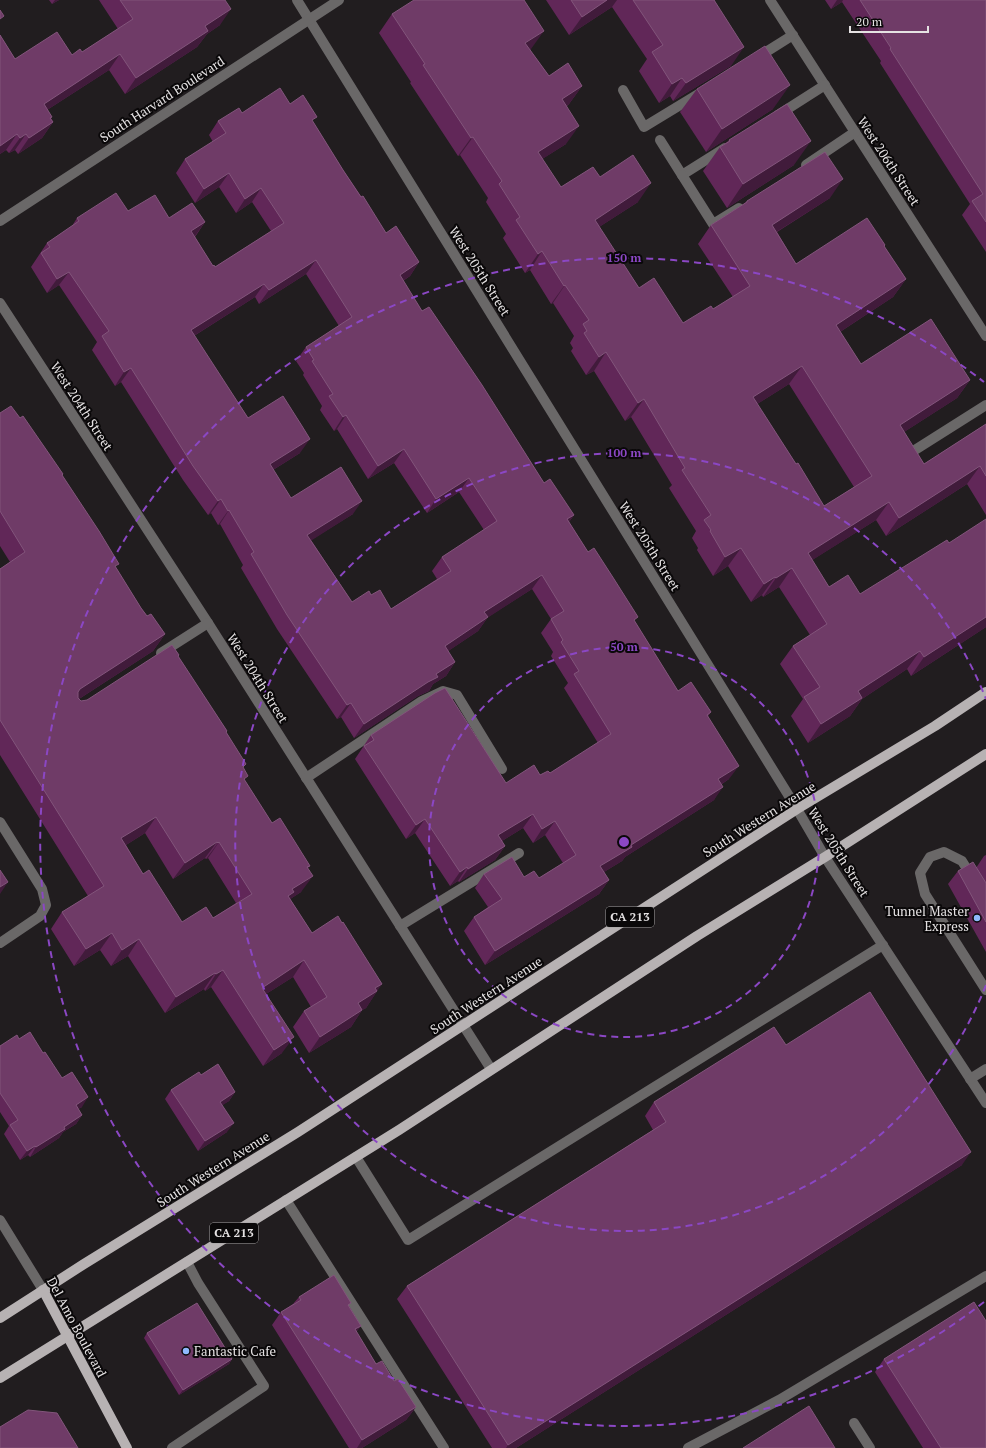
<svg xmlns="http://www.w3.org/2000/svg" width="986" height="1448" viewBox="0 0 986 1448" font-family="'PT Serif',serif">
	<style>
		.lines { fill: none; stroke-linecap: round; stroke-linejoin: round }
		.minor { stroke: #6a6868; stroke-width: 10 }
		.major { stroke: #b7b2b3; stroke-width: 10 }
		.wall { fill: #612758; fill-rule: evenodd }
		.shaded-wall { fill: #411b3b }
		.building { fill: #6f3b67; stroke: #82557b; fill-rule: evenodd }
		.ring { fill: none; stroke: #8b47c4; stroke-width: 2; stroke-dasharray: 7 5 }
		.poi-dot { fill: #8eb9fc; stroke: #0a0809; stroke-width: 1.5 }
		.labels { text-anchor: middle; stroke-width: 4; stroke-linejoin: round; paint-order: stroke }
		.shield { fill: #0a0809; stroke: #a3a1a2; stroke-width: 1 }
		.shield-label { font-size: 12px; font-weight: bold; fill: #e5e2e3 }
		.street-label { font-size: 13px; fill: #e5e2e3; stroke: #0a0809 }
		.poi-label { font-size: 13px; fill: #e5e2e3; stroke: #0a0809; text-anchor: end }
		.centre { fill: #8b47c4; stroke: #0a0809; stroke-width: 2 }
		.ring-label { font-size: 12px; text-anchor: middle; font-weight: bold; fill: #8b47c4; stroke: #0a0809; stroke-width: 4; stroke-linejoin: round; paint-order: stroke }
	</style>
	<rect width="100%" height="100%" fill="#211d1f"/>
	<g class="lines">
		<g class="minor">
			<polyline points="297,0 797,809 825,857 986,1103"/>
			<polyline points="770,0 986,336"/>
			<polyline points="758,57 793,35"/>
			<polyline points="623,90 644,127 700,93"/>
			<polyline points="778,115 825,85"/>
			<polyline points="660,140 682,175 725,148"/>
			<polyline points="806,165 855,132"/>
			<polyline points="682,175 713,224 739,208"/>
			<polyline points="0,221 339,0"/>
			<polyline points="0,303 208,623 491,1069"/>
			<polyline points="907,455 986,405"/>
			<polyline points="161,653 208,623"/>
			<polyline points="306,778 422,701 443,691 457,695 502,769"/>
			<polyline points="0,822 42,889 46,905 40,916 0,943"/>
			<polyline points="986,900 962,861 944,852 930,857 920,873 925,894 986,990"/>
			<polyline points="400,926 519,853"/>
			<polyline points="970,1079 986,1069"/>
			<polyline points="356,1157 408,1240 883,945"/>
			<polyline points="286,1200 444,1448"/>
			<polyline points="0,1220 43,1290"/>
			<polyline points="854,1423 870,1448"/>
			<polyline points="172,1448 264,1386 198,1283 187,1262"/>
			<polyline points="688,1448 779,1400 986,1276"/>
		</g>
		<g class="major">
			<polyline points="43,1290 127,1448"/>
			<polyline points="0,1318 84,1264 298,1132 797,809 935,726 986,692"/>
			<polyline points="0,1378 399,1130 697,936 825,857 986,754"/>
		</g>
	</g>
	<g class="wall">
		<polygon points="49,0 59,0 52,4"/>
		<polygon points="99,0 225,0 220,25 207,34 197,47 125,94 109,70 47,110 52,117 51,118 53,122 42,138 18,154 15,150 9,153 6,150 0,154 0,35 15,59 72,55 82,52 118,29"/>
		<polygon points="546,0 715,0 715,1 731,66 673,101 670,96 659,103 639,71 647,59 612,7 569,35"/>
		<polygon points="825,0 986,0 986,252 962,215 970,204 880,63 881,61 842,2 831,9"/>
		<path d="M392 14 531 49 530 50 549 76 582 86 569 104 567 106 566 144 542 159 561 187 600 177 638 202 599 227 639 288 683 323 713 309 733 297 698 244 711 225 744 204 747 201 830 198 777 232 796 264 885 245 884 246 906 279 893 297 840 332 861 364 970 380 957 398 904 432 924 464 986 424V515L967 484 886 536 876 520 812 560 829 587 860 594 986 627 911 676 907 669 862 699 850 716 808 743 791 716 803 699 780 664 793 646 810 635 779 587 763 597 762 595 751 602 728 566 713 576 697 550 698 548 692 538 696 531 669 488 672 485 631 417 625 421 594 371 586 375 571 351 573 348 570 343 574 336 553 303 551 304 530 270 525 273 503 238 506 234 486 202 488 198 460 155 458 156 410 83 411 82 379 33ZM789 384 854 487 824 506 796 464 757 404Z"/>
		<polygon points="697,89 773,109 706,152 680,112"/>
		<path d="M290 104 313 122 343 170 386 233 419 262 410 276 403 281 422 311 544 483 574 515 569 522 588 552 635 622 678 691 711 712 708 716 729 779 722 784 714 800 625 857 622 861 604 872 609 880 599 894 485 965 464 931 474 917 488 907 475 888 484 874 539 878 563 863 545 835 533 843 523 828 502 841 505 846 495 860 459 882 458 881 450 886 415 833 406 839 355 759 371 735 506 783 550 773 598 743 564 688 568 683 551 656 553 652 541 633 551 619 532 589 488 617 478 631 448 651 455 662 446 676 433 684 429 691 418 696 354 738 341 717 337 719 277 629 241 568 243 565 220 524 218 525 211 513 208 515 183 480 121 382 115 386 92 350 97 342 59 285 47 293 31 267 47 243 72 226 77 218 128 211 169 218 205 222 195 237 213 266 215 267 271 231 252 202 236 213 219 187 195 203 176 173 185 159 213 142 209 135 218 121 242 113ZM306 274 339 326 306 347 296 361 304 373 303 375 322 406 320 410 334 431 337 429 368 479 394 463 427 513 459 492 484 530 442 557 432 571 437 579 391 609 371 595 352 602 311 540 353 514 291 498 273 470 300 453 248 418 194 336 255 297 259 304Z"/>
		<polygon points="729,140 794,165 727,208 703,171 720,147 727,142"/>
		<path d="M0 413 20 418 62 476 116 568 141 608 147 616 165 634 153 651 79 699 81 701 87 700 178 657 227 731 226 732 243 768 245 781 272 823 310 866 308 868 301 892 290 899 312 933 377 991 366 1008 362 1010 351 1027 309 1053 293 1027 304 1011 311 1007 293 977 266 994 282 1053 263 1066 211 987 205 991 204 989 165 1013 128 956 111 966 100 950 74 966 51 929 62 912 88 896 0 755V569L10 562 0 546ZM145 833 173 879 205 858 206 859 208 858 236 903 213 918 182 922 143 874 126 845Z"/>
		<polygon points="986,855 986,952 948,884 958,871 976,868 984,856"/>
		<polygon points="19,1039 43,1053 82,1107 78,1109 82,1115 76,1124 63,1132 59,1138 30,1157 28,1155 20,1160 4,1134 9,1126 0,1112 0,1046"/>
		<polygon points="786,1045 962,1165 516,1448 492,1448 397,1299 407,1286 653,1130 645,1116 654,1102"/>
		<polygon points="201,1075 235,1092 229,1101 222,1105 227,1132 198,1151 165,1099 171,1090"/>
		<polygon points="299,1297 349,1306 361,1326 356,1332 376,1364 394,1381 416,1407 406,1420 362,1448 349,1448 272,1325 281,1312 293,1304"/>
		<polygon points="147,1333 232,1359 229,1364 179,1395 144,1338"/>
		<polygon points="884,1359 986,1448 923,1448 875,1372"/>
	</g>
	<g class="shaded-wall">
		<polygon points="55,0 59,0 52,4"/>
		<polygon points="607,0 617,0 612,7 569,35 582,17"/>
		<polygon points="837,0 843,0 842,2 831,9"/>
		<polygon points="231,9 220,25 207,34 197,47 125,94 136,78 205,26"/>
		<polygon points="544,31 531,49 512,61 525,43"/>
		<polygon points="744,47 731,66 673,101 686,83"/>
		<polygon points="120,54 109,70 33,119 44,104"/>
		<polygon points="682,78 670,96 659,103 672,84"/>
		<polygon points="790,85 773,109 706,152 722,129"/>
		<polygon points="582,86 569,104 549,117 562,99"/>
		<polygon points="52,117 43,129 53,122 42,138 18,154 29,138"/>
		<polygon points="579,126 566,144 525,170 538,152"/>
		<polygon points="17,134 6,150 0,154 0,146"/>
		<polygon points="26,134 15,150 9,153 20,138"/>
		<polygon points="473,137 460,155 458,156 471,138"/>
		<polygon points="811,141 794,165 727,208 743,184"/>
		<polygon points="229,173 219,187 195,203 204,189"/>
		<polygon points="843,179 830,198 759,243 772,225"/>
		<polygon points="651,183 638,202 582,238 595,220"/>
		<polygon points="261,188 252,202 236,213 245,199"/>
		<polygon points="205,222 195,236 181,245 191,231"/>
		<polygon points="542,251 530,270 525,273 538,254"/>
		<polygon points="316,260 306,274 259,304 269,290"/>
		<polygon points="419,262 410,276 390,289 400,275"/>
		<polygon points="69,272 59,285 47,293 57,279"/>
		<polygon points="906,279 893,297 823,343 836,325"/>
		<polygon points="264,284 255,297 181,344 191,330"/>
		<polygon points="565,285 553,303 551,304 564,286"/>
		<polygon points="606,352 594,371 586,375 599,357"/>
		<polygon points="802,366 789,384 740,415 753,397"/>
		<polygon points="131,368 121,382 115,386 124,372"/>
		<polygon points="970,380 957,398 887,443 900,425"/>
		<polygon points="644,399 631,417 625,421 638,403"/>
		<polygon points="346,415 337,429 334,431 343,417"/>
		<polygon points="310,439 300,453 260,478 270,464"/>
		<polygon points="404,449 394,463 368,479 378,466"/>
		<polygon points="980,466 967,484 886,536 899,518"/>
		<polygon points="469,478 459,492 427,513 436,499"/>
		<polygon points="221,499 211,513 208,515 218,501"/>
		<polygon points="362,501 353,514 298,549 307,535"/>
		<polygon points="889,502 876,520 795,571 808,553"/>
		<polygon points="229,510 220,524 218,525 228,511"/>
		<polygon points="574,515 564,529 567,519"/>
		<polygon points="741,548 728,566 713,576 725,557"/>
		<polygon points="792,568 779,587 763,597 776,578"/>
		<polygon points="542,575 532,589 475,626 484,612"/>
		<polygon points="775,577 762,595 751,602 764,584"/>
		<polygon points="488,617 478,631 435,660 445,646"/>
		<polygon points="986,617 986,627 911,676 924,657"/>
		<polygon points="165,634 153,651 68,706 66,708 80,689"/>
		<polygon points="920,651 907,669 862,699 850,716 808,743 821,724 858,691"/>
		<polygon points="455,662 446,676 433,684 429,691 418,696 354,738 364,724 436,674"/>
		<polygon points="351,703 341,717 337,719 347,705"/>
		<polygon points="739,766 729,779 708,793 718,779"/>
		<polygon points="723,787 714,800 625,857 622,861 591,880 600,866 631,845"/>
		<polygon points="533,814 523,828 489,849 498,835"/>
		<polygon points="156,817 145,833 110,855 121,838"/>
		<polygon points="425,819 415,833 406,839 416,825"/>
		<polygon points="555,821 545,835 533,843 542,829"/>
		<polygon points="217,842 205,858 173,879 185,863"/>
		<polygon points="219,842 208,858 206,859 218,843"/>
		<polygon points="505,846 495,860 459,882 468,869"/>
		<polygon points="467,867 458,881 450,886 460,872"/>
		<polygon points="313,876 301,892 289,900 283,909 292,889"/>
		<polygon points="609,880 599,894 485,965 495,951"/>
		<polygon points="8,882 0,894 0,887"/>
		<polygon points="112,933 100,950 74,966 86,949"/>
		<polygon points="139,939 128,956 111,966 122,950"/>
		<polygon points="304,960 293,977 250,1004 262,988"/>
		<polygon points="223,970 211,987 205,991 216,974"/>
		<polygon points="215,973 204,989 165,1013 176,997"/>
		<polygon points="382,984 366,1008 346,1020 358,1003 375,988"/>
		<polygon points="362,1010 351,1027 309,1053 320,1037"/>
		<polygon points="294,1037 282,1053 263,1066 274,1050"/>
		<polygon points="235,1092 229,1101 214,1111 220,1102"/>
		<polygon points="88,1097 82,1107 70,1114 76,1105"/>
		<polygon points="82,1115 76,1124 63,1132 59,1138 30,1157 36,1147 64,1127"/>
		<polygon points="234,1123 227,1132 198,1151 205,1141"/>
		<polygon points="35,1146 28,1155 20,1160 27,1151"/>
		<polygon points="971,1152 962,1165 516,1448 506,1448 508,1445"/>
		<polygon points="361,1326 351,1339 355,1329"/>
		<polygon points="232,1359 229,1364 179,1395 183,1390"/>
		<polygon points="416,1407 406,1420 362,1448 357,1448 362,1440"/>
	</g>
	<g class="building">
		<polygon points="120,0 225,0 231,9 205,26 208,31 136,78 120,54 44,104 52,117 50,118 53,122 29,138 26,134 20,138 17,134 0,146 0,35 15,59 57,32 72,55 80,49 82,52 133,19"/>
		<path d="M414 0H524L544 31 525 43 549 76 568 63 582 86 562 99 579 126 538 152 561 187 593 167 600 177 633 155 651 183 595 220 639 288 654 278 683 323 711 306 713 309 750 286 711 225 747 202V201L825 152 843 179 772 225 796 264 867 218 885 245 884 246 906 279 836 325 861 364 931 319 970 380 900 425 924 464 986 424V476L980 466 899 518 889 502 808 553 829 587 848 575 860 594 947 540 949 543 986 519V617L924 657 920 651 858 691 862 698 821 724 804 697 820 687 793 646 827 624 792 568 776 578 775 577 764 584 741 548 725 557 710 531 711 530 704 520 711 515 682 470 685 468 644 399 638 403 606 352 599 357 584 333 587 331 583 324 589 320 565 285 564 286 542 251 538 254 516 220 520 217 499 184 502 181 473 137 471 138 423 65 425 64 392 14ZM802 366 872 476 824 506 798 463 796 464 753 397Z"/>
		<polygon points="571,0 607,0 582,17"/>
		<polygon points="633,0 714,0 744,47 686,83 682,78 672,84 652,52 663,45"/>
		<polygon points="860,0 986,0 986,222 972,201 983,194 890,49 891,48"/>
		<polygon points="0,10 4,16 0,19"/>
		<polygon points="765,46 790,85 722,129 697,89"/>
		<path d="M280 88 290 104 303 95 317 117 312 120 343 170 361 197 363 196 386 233 396 226 419 262 400 275 422 311 429 307 482 385 544 483 550 479 574 515 567 519 588 552 594 548 614 579 638 617 634 620 678 691 691 682 711 712 707 715 739 766 718 779 723 787 631 845 632 847 600 866 609 880 495 951 474 917 502 899 484 874 512 857 524 877 534 871 539 878 576 855 555 821 542 829 533 814 498 835 505 846 468 869 467 867 460 872 425 819 416 825 364 746 374 740 371 735 435 693 445 688 506 783 534 765 540 775 548 771 550 773 611 734 574 674 579 671 561 642 563 640 551 619 564 611 542 575 484 612 488 617 445 646 455 662 436 674 438 677 428 682 364 724 351 703 347 705 287 615 251 554 254 552 229 510 228 511 221 499 218 501 193 466 131 368 124 372 102 336 109 331 69 272 57 279 41 253 50 247 47 243 79 221 77 218 116 193 128 211 155 195 169 218 192 203 205 222 191 231 213 266 214 265 215 267 284 223 261 188 245 199 229 173 204 189 185 159 226 133 218 121 239 108 242 113ZM316 260 352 317 306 347 314 360 312 361 333 394 329 396 343 417 346 415 378 466 404 449 436 499 469 478 497 521 442 557 451 571 391 609 380 590 371 595 369 591 352 602 307 535 362 501 341 467 291 498 270 464 310 439 302 426 283 396 248 418 191 330 264 284 269 290Z"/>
		<polygon points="787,104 811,141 743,184 720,147 730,141 729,140"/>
		<path d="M11 406 20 418 23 416 63 474 62 475 99 531 119 564 115 566 141 608 147 616 151 614 165 634 80 689 78 692V698L81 701 87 700 172 645 179 655 178 656 227 731 226 732 246 764 243 767 248 776 244 779 272 823 280 818 310 866 307 867 313 876 292 889 294 892 288 896 312 933 338 916 342 923 343 922 382 984 375 988 377 991 358 1003 362 1010 320 1037 304 1011 327 997 304 960 262 988 294 1037 274 1050 223 970 216 974 215 973 176 997 139 939 122 950 112 933 86 949 62 912 104 886 0 720V569L25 552 0 511V413ZM156 817 185 863 217 842 218 843 219 842 252 894 213 918 206 907 182 922 149 870 143 874 121 838Z"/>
		<polygon points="973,862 986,883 986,922 958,871"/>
		<polygon points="0,870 8,882 0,887"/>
		<polygon points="870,992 971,1152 508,1445 407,1286 666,1122 654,1102 774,1027 786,1045"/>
		<polygon points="30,1032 43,1053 45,1052 62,1078 72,1072 88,1097 76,1105 82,1115 64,1127 65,1129 36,1147 35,1146 27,1151 10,1125 18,1120 0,1093 0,1046 17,1035 19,1039"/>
		<polygon points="218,1064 235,1092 220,1102 234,1123 205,1141 171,1090 199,1072 201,1075"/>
		<polygon points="334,1275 351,1303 348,1305 361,1326 355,1329 376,1364 382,1361 394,1381 398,1379 416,1407 362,1440 281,1312 301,1300 299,1297"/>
		<polygon points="974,1302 986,1321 986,1448 941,1448 884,1359"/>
		<polygon points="197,1303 232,1359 183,1390 147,1333"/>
		<polygon points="809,1406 835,1448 743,1448"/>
		<polygon points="28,1410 57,1413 78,1448 0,1448 0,1427"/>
	</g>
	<g class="ring">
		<circle cx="624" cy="842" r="195"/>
		<path d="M986 985A389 389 0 1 1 986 699"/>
		<path d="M984 1302A584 584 0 1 1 984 382"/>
	</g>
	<g class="poi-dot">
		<circle cx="977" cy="918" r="4"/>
		<circle cx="186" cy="1351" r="4"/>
	</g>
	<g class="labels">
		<g class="shield">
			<rect x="606" y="907" width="48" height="20" rx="3"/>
			<rect x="210" y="1223" width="48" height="20" rx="3"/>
		</g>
		<g class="shield-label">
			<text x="630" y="921">CA 213</text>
			<text x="234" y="1237">CA 213</text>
		</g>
		<g class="street-label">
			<text transform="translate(162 99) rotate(-33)" y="5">South Harvard Boulevard</text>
			<text transform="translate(889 161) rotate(57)" y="5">West 206th Street</text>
			<text transform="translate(480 271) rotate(58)" y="5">West 205th Street</text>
			<text transform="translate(82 406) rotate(57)" y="5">West 204th Street</text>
			<text transform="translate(650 546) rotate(58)" y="5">West 205th Street</text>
			<text transform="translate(258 678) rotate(58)" y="5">West 204th Street</text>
			<text transform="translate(759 819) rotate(-32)" y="5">South Western Avenue</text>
			<text transform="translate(839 852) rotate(58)" y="5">West 205th Street</text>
			<text transform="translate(486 995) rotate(-33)" y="5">South Western Avenue</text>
			<text transform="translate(213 1169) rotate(-32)" y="5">South Western Avenue</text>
			<text transform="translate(77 1327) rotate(62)" y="5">Del Amo Boulevard</text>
		</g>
		<g class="poi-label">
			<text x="969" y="916">Tunnel Master<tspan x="969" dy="15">Express</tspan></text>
			<text x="194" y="1356" text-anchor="start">Fantastic Cafe</text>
		</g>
	</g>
	<circle cx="624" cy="842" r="6" class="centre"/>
	<g class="ring-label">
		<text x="624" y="262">150 m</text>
		<text x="624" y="457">100 m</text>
		<text x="624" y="651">50 m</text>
	</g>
	<path d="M850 26v6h78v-6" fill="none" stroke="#e5e2e3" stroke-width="2"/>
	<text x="856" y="26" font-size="12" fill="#e5e2e3" stroke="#0a0809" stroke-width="3" paint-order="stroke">20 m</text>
</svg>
